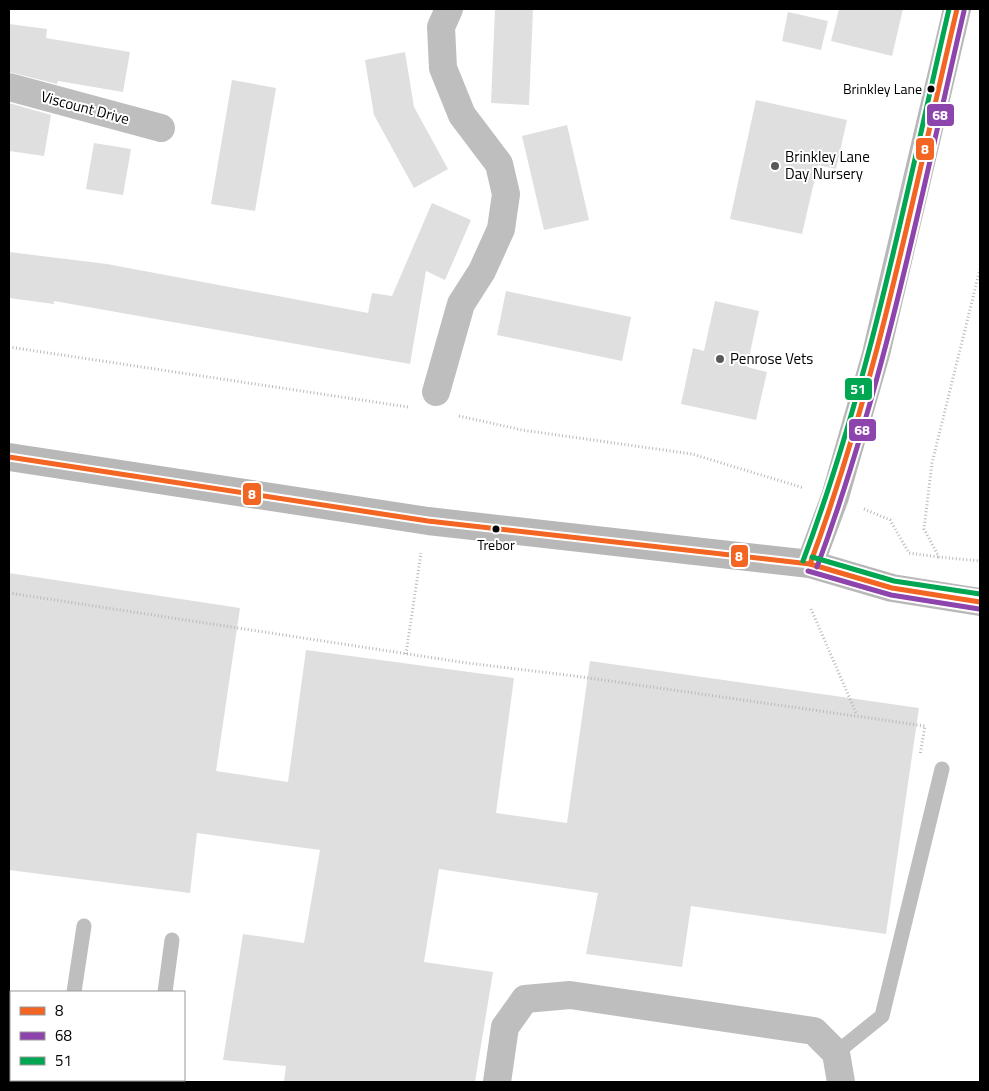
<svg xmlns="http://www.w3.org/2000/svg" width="989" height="1091" viewBox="0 0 989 1091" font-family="'Titillium Web',sans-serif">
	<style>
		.building { fill: #dfdfdf }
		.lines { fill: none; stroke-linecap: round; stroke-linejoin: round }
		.path { stroke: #b9b9b9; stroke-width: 3; stroke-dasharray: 1 2.5; stroke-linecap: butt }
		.lane { stroke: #bebebe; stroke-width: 15 }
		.street { stroke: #bebebe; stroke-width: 28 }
		.secondary { stroke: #b8b8b8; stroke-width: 28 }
		.bus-1-casing { stroke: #fff; stroke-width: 9 }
		.bus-2-casing { stroke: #fff; stroke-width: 9 }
		.bus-3-casing { stroke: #fff; stroke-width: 9 }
		.bus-1 { stroke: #f26522; stroke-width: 5 }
		.bus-2 { stroke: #8e44ad; stroke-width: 5 }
		.bus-3 { stroke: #00a651; stroke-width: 5 }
		.bus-dot { fill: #000; stroke: #fff; stroke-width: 2 }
		.poi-dot { fill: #595959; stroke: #fff; stroke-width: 2 }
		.labels { text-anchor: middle; stroke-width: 4; stroke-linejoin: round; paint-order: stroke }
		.bus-label { font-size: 14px; fill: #000; stroke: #fff; text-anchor: end }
		.street-label { font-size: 15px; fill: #000; stroke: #fff }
		.poi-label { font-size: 15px; fill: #000; stroke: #fff; text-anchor: start }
		.line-badge { stroke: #fff; stroke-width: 2 }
		.badge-label { font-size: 14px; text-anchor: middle; font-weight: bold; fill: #fff }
	</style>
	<rect width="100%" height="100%" fill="#fff"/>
	<g class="building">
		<polygon points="495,9 533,9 529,105 491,103"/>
		<polygon points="839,9 903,9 892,56 831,41"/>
		<polygon points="788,12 828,21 821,50 782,41"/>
		<polygon points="9,24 47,29 46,38 130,52 123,92 58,81 57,84 9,72"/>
		<polygon points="405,52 414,107 448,169 414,188 374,115 365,60"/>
		<polygon points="232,80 276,88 255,211 211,204"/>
		<polygon points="756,100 847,120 836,169 818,165 802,234 730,219"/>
		<polygon points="9,103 51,115 44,156 9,151"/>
		<polygon points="567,125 589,220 544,230 522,136"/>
		<polygon points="94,143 131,149 123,195 86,189"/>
		<polygon points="432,203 471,220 445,280 426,271 410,364 54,301 54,304 9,298 9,252 107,264 368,313 372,293 392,296"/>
		<polygon points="506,291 631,317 622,361 497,335"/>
		<polygon points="715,301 759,311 747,367 767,372 756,420 681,404 693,348 704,351"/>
		<polygon points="9,573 240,608 216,771 288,782 306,650 514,678 496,813 567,823 590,661 919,708 886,934 691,906 682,967 586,954 598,893 439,869 424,962 493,972 475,1082 284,1082 286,1066 223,1060 243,934 304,943 320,850 197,833 190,893 9,870"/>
	</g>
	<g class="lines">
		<g class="path">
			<polyline points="980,269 932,463 924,529 939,557 980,561"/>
			<polyline points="9,347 408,407"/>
			<polyline points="459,416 522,430 692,454 804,488"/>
			<polyline points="864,509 890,520 909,553 939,557"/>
			<polyline points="9,593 467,663 575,676 925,726 920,755"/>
			<polyline points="811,609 857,715"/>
			<polyline points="406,654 421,553"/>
		</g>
		<g class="lane">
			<polyline points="74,992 84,926"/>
			<polyline points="165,992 172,940"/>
			<polyline points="836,1053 882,1016 942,769"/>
			<polyline points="61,1082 62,1080"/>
			<polyline points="152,1082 152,1080"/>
		</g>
		<g class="street">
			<polyline points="9,87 161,128"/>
			<polyline points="436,392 461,304 482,271 501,229 506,194 499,164 462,115 443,68 441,27 449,9"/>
			<polyline points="497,1082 505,1027 525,999 570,995 814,1031 836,1053 841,1082"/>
		</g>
		<g class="secondary">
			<polyline points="9,457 428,521 810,564 892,588 980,602"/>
			<polyline points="810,564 835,497 876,354 957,9"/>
		</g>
		<defs>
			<g id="bus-1">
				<polyline points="9,457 428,521 810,564 892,588 980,602"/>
				<path d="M810 564C877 385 913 195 957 9"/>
			</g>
			<g id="bus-2">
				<path d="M817 567C884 387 921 197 964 11"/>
				<polyline points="808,571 891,595 979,609"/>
			</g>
			<g id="bus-3">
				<polyline points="812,557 894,581 980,594"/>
				<path d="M803 561C870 383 906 194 949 9"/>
			</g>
		</defs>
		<use href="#bus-1" class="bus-1-casing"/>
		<use href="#bus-2" class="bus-2-casing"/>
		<use href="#bus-3" class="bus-3-casing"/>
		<use href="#bus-1" class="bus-1"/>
		<use href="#bus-2" class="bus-2"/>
		<use href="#bus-3" class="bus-3"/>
	</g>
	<g class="bus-dot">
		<circle cx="931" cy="89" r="4.5"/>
		<circle cx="496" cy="529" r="4.5"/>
	</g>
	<g class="poi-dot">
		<circle cx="775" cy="166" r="5"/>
		<circle cx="720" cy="359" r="5"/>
	</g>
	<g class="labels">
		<g class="bus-label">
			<text x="922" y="94">Brinkley Lane</text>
			<text x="496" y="550" text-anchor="middle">Trebor</text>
		</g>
		<g class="street-label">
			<text transform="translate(85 108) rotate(15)" y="5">Viscount Drive</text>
		</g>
		<g class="poi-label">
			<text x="785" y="162">Brinkley Lane<tspan x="785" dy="17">Day Nursery</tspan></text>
			<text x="730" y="364">Penrose Vets</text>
		</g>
	</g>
	<g class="line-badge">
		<rect x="926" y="103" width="29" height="24" rx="5" fill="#8e44ad"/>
		<rect x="915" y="137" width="20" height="24" rx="5" fill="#f26522"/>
		<rect x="844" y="377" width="29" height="24" rx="5" fill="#00a651"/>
		<rect x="848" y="418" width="29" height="24" rx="5" fill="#8e44ad"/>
		<rect x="242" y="482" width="20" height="24" rx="5" fill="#f26522"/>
		<rect x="730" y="544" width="19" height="24" rx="5" fill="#f26522"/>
	</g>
	<g class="badge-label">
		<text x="940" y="120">68</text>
		<text x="925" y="154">8</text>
		<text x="858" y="394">51</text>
		<text x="862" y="435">68</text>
		<text x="252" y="499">8</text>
		<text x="739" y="561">8</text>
	</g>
	<rect width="989" height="1091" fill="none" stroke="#000000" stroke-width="20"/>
	<rect x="10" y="991" width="175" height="90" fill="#ffffff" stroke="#999999"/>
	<rect x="20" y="1007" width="25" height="8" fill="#f26522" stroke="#999999"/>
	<text x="55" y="1016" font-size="15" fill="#000000">8</text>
	<rect x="20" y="1032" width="25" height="8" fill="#8e44ad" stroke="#999999"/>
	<text x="55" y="1041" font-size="15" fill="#000000">68</text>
	<rect x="20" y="1057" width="25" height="8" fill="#00a651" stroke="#999999"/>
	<text x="55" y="1066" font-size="15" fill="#000000">51</text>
</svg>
